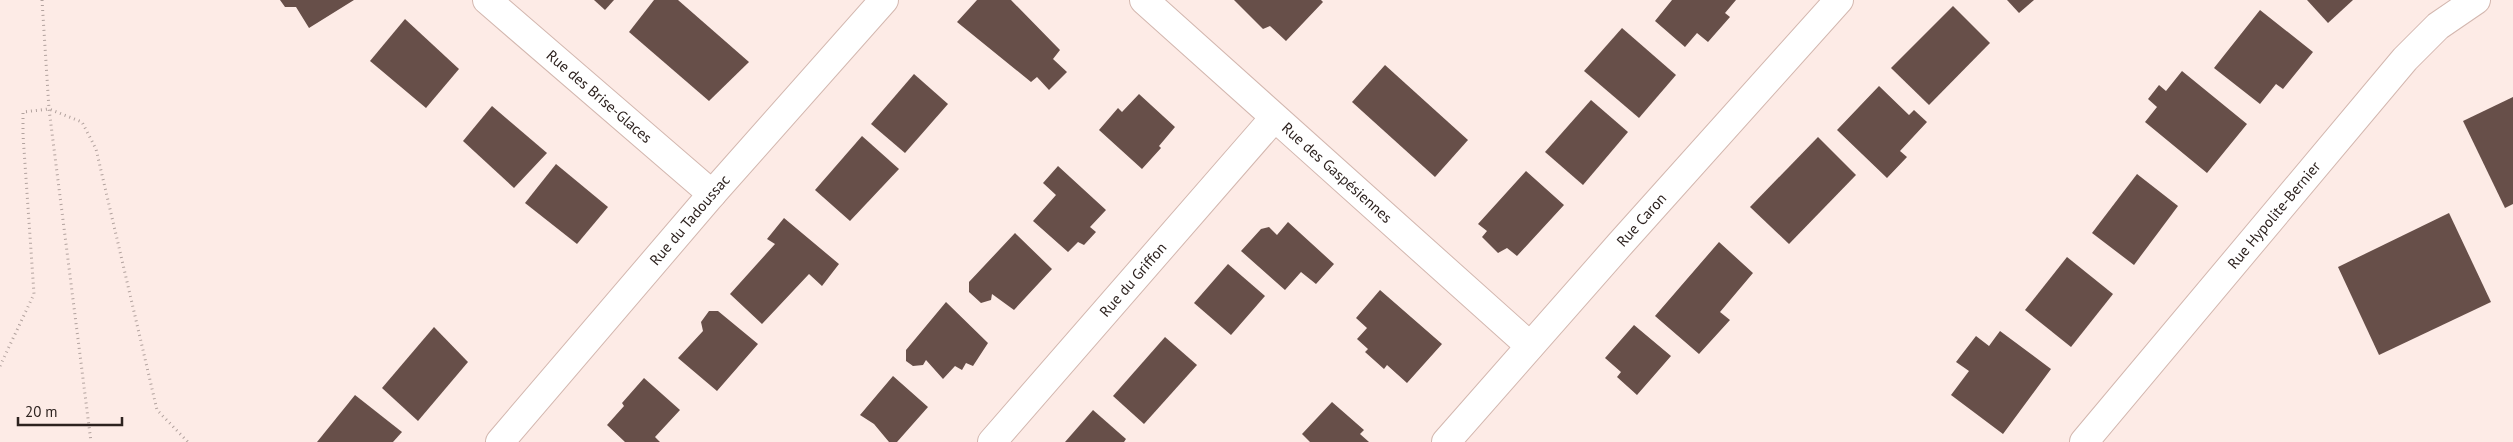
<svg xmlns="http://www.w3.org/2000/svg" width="2513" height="442" viewBox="0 0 2513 442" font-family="'PT Sans',sans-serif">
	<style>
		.building { fill: #674f49 }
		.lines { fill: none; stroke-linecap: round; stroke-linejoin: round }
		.minor-casing { stroke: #d3b7af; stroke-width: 30 }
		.path { stroke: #b2a29e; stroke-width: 3; stroke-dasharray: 1 4; stroke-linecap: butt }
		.minor { stroke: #fff; stroke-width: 28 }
		.labels { text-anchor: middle; stroke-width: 5; stroke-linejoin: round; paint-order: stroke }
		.street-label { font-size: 15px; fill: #2d221f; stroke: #fdebe6 }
	</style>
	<rect width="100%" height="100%" fill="#fdebe6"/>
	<g class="building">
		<polygon points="280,0 354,0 309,28 296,7 285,7"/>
		<polygon points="594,0 614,0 605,10"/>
		<polygon points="654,0 678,0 749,62 709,101 629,32"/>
		<polygon points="977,0 1011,0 1060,50 1053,59 1067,72 1049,90 1037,77 1031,82 957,22"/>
		<polygon points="1234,0 1321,0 1323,2 1286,41 1270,26 1263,29"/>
		<polygon points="1672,0 1736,0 1725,13 1730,17 1708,42 1697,33 1685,47 1655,21"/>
		<polygon points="2007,0 2034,0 2019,13"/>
		<polygon points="2307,0 2353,0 2328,23"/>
		<polygon points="1953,6 1990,43 1929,105 1891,68"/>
		<polygon points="2260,10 2313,52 2283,89 2276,84 2260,104 2214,68"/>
		<polygon points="405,19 459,69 426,108 370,61"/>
		<polygon points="1622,28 1676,75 1639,118 1584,71"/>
		<polygon points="1385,65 1468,140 1435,177 1352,102"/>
		<polygon points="2182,71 2247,124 2207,173 2145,122 2157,107 2148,99 2159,85 2166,91"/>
		<polygon points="914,74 948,104 905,153 871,124"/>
		<polygon points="1879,86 1909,115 1914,110 1927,122 1900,151 1907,157 1887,178 1837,130"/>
		<polygon points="1139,94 1175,127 1159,146 1161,148 1142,169 1099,130 1118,108 1122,112"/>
		<polygon points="2513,97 2513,204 2505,208 2463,121"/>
		<polygon points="1591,100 1628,132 1583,185 1545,152"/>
		<polygon points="492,106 547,153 514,188 463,141"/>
		<polygon points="862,136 899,169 850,221 815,190"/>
		<polygon points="1818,137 1856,175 1789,244 1750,207"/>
		<polygon points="556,164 608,207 577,244 525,203"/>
		<polygon points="1058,166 1106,210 1090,227 1096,232 1084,245 1078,242 1068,252 1033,221 1056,195 1043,183"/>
		<polygon points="1526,171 1564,205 1517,256 1507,248 1498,253 1482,237 1487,231 1478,224"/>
		<polygon points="2137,174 2178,206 2134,265 2092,233"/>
		<polygon points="2449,213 2491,302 2379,355 2338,267"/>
		<polygon points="784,218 839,264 822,286 809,274 762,324 730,294 775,244 767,239"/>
		<polygon points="1288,222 1334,264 1316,284 1301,272 1285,290 1241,251 1261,229 1269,227 1277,235"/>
		<polygon points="1015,233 1052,269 1014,310 992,294 991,300 981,303 969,292 969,282"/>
		<polygon points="1719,242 1753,273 1720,312 1730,320 1699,354 1655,316"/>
		<polygon points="2067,257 2113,294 2071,347 2025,310"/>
		<polygon points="1228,264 1265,296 1231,335 1194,303"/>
		<polygon points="1380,290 1442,344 1407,383 1387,365 1384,369 1365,352 1368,349 1357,339 1367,328 1356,318"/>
		<polygon points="946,302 988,343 973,366 966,363 962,370 955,366 943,379 926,360 923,365 913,366 906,361 906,350"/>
		<polygon points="709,311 718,311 758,344 717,391 678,358 703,331 701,322"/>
		<polygon points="1634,325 1671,356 1637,395 1617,377 1621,372 1605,358"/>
		<polygon points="434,327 468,362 418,421 382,388"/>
		<polygon points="2000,331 2051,369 2003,434 1951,395 1969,371 1956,362 1976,336 1989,346"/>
		<polygon points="1165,337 1197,365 1144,424 1113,396"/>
		<polygon points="893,376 928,407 897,442 889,442 874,424 860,415"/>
		<polygon points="644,378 680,410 655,437 660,442 625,442 607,425 624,406 622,403"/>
		<polygon points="355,395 402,432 393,442 317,442"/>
		<polygon points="1332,402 1364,430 1360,434 1369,442 1310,442 1302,434"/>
		<polygon points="1093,410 1126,439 1124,442 1065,442"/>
	</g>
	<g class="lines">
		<defs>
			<g id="minor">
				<path id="s1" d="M487 0 712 194"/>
				<path id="s2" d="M1144 0 1530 346"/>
				<path id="s3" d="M500 442 712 194 884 0"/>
				<path id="s4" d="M992 442 1274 118"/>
				<path id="s5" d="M1446 442 1621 243 1839 0"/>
				<path id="s6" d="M2084 442 2405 59 2438 26 2476 0"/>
			</g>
		</defs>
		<use href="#minor" class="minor-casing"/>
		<g class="path">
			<polyline points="42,0 49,109 91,442"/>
			<polyline points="0,366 34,294 23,135 23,112 49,109 82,122 96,149 157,410 188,442"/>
		</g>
		<use href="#minor" class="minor"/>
	</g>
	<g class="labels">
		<g class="street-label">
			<text dy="5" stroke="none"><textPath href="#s1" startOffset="148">Rue des Brise-Glaces</textPath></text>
			<text dy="5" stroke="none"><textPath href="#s2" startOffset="259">Rue des Gaspésiennes</textPath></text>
			<text dy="5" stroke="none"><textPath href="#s6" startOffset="296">Rue Hypolite-Bernier</textPath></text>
			<text dy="5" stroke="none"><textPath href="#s3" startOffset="292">Rue du Tadoussac</textPath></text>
			<text dy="5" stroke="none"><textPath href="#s5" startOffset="296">Rue Caron</textPath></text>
			<text dy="5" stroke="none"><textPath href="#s4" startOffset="215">Rue du Griffon</textPath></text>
		</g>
	</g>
	<path d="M18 417v8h104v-8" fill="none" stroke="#2d221f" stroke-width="2.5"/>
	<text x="25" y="417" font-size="15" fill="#2d221f" stroke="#fdebe6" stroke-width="4" paint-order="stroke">20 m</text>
</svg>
